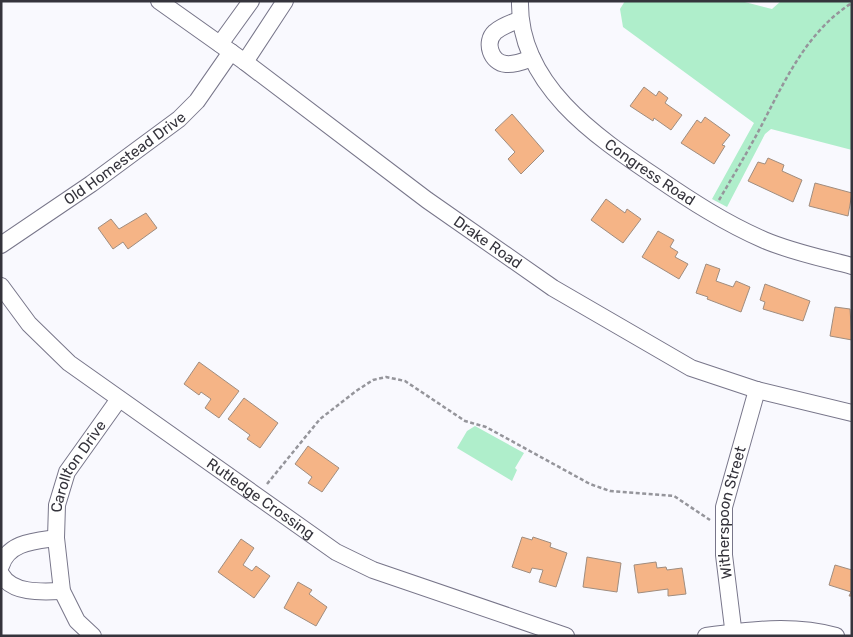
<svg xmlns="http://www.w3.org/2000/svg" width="853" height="637" viewBox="0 0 853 637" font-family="Rubik,sans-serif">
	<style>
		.green { fill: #afeecb }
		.building { fill: #f5b486; stroke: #a08d7f }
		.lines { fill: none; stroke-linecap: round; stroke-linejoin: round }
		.minor-casing { stroke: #78768a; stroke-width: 18 }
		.path { stroke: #95959b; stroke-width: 2.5; stroke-dasharray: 4 2.5; stroke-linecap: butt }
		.minor { stroke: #fff; stroke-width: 16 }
		.labels { text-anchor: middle; stroke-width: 5; stroke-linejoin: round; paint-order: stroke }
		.street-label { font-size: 15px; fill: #35343c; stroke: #fff }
	</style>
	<rect width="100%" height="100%" fill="#f9f9fe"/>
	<g class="green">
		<polygon points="625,1 741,1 772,9 781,1 852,1 852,150 771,129 765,134 727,207 712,199 754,123 623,27 620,9"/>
		<polygon points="475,426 524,453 515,468 517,470 512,481 457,448 467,431"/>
	</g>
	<g class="building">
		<polygon points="644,87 656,96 659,91 668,98 665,103 682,115 671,130 654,118 653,121 630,106"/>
		<polygon points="512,114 544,151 521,174 508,159 515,152 495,130"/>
		<polygon points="705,117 730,135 722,145 725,146 714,164 681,143 697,120 701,123"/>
		<polygon points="768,158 784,165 782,171 802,180 793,202 748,181 758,162 765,164"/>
		<polygon points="815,183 852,193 848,216 809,206"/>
		<polygon points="606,199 625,213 627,209 641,219 623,243 591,220"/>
		<polygon points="146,213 157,228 128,249 123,242 113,249 98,228 111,219 119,229"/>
		<polygon points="658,231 674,240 670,247 678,252 675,257 688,264 679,279 642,257"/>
		<polygon points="706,264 720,269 716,281 733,287 736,281 750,287 741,312 707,299 708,297 696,293"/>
		<polygon points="765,284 810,301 803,321 763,309 765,302 760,300"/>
		<polygon points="835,307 850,309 852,340 830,336"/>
		<polygon points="199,362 239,391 219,418 205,408 211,399 201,392 199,395 184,384"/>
		<polygon points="244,398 278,423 260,448 247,439 250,435 228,419"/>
		<polygon points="308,446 339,468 322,492 308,483 312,477 295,464"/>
		<polygon points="522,537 532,540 533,537 551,543 550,547 567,553 556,587 539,582 543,570 532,568 530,573 512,567"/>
		<polygon points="241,539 254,548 243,565 252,571 256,566 270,576 254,598 218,572"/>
		<polygon points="587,557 621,563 617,592 583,587"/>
		<polygon points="656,562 657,568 666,567 667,570 682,568 686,594 668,596 668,589 638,593 634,565"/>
		<polygon points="835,565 852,570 852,596 849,596 851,592 829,585"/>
		<polygon points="298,582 312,590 309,594 327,607 316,626 284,608"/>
	</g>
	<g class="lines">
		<defs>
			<g id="minor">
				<path id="s1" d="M159 1 245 62 427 200 553 288 691 368 757 390 852 413"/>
				<path id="s2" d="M520 1C518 84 595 136 656 177 691 201 725 223 764 240 792 252 822 258 852 266"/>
				<path d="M519 20C511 23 502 26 495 32 484 42 491 63 506 64 515 65 524 61 532 58"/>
				<polyline points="220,44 251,1"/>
				<polyline points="245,62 285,1"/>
				<path id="s3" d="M1 245 91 184 179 119 197 101 231 52"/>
				<path id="s4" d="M1 286 29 324 69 363 336 552 373 570 566 636"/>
				<path d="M1 566C8 542 35 541 56 538"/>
				<path d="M1 574C12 594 42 592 62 591"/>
				<path id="s5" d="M93 636 77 621 62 591 56 538 57 505 67 472 119 399"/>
				<path d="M706 636C749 630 793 624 836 636"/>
				<path id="s6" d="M734 636 724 555V507L757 390"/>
			</g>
		</defs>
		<use href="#minor" class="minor-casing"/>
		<g class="path">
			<path d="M719 200C732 178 745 156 757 134 782 87 805 32 852 3"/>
			<polyline points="267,484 320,419 356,391 373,380 386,377 405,381 465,421 486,427 590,484 610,491 674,496 710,520"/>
		</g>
		<use href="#minor" class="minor"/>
	</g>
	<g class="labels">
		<g class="street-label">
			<text dy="5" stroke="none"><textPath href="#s3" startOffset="151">Old Homestead Drive</textPath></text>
			<text dy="5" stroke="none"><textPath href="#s2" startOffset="225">Congress Road</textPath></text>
			<text dy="5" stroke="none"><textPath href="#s1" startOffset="408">Drake Road</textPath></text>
			<text dy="5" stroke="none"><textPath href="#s5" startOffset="186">Carollton Drive</textPath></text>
			<text dy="5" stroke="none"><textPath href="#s4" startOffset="338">Rutledge Crossing</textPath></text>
			<text dy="5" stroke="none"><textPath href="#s6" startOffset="125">Witherspoon Street</textPath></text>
		</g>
	</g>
	<rect width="853" height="637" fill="none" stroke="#35343c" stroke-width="5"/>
</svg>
